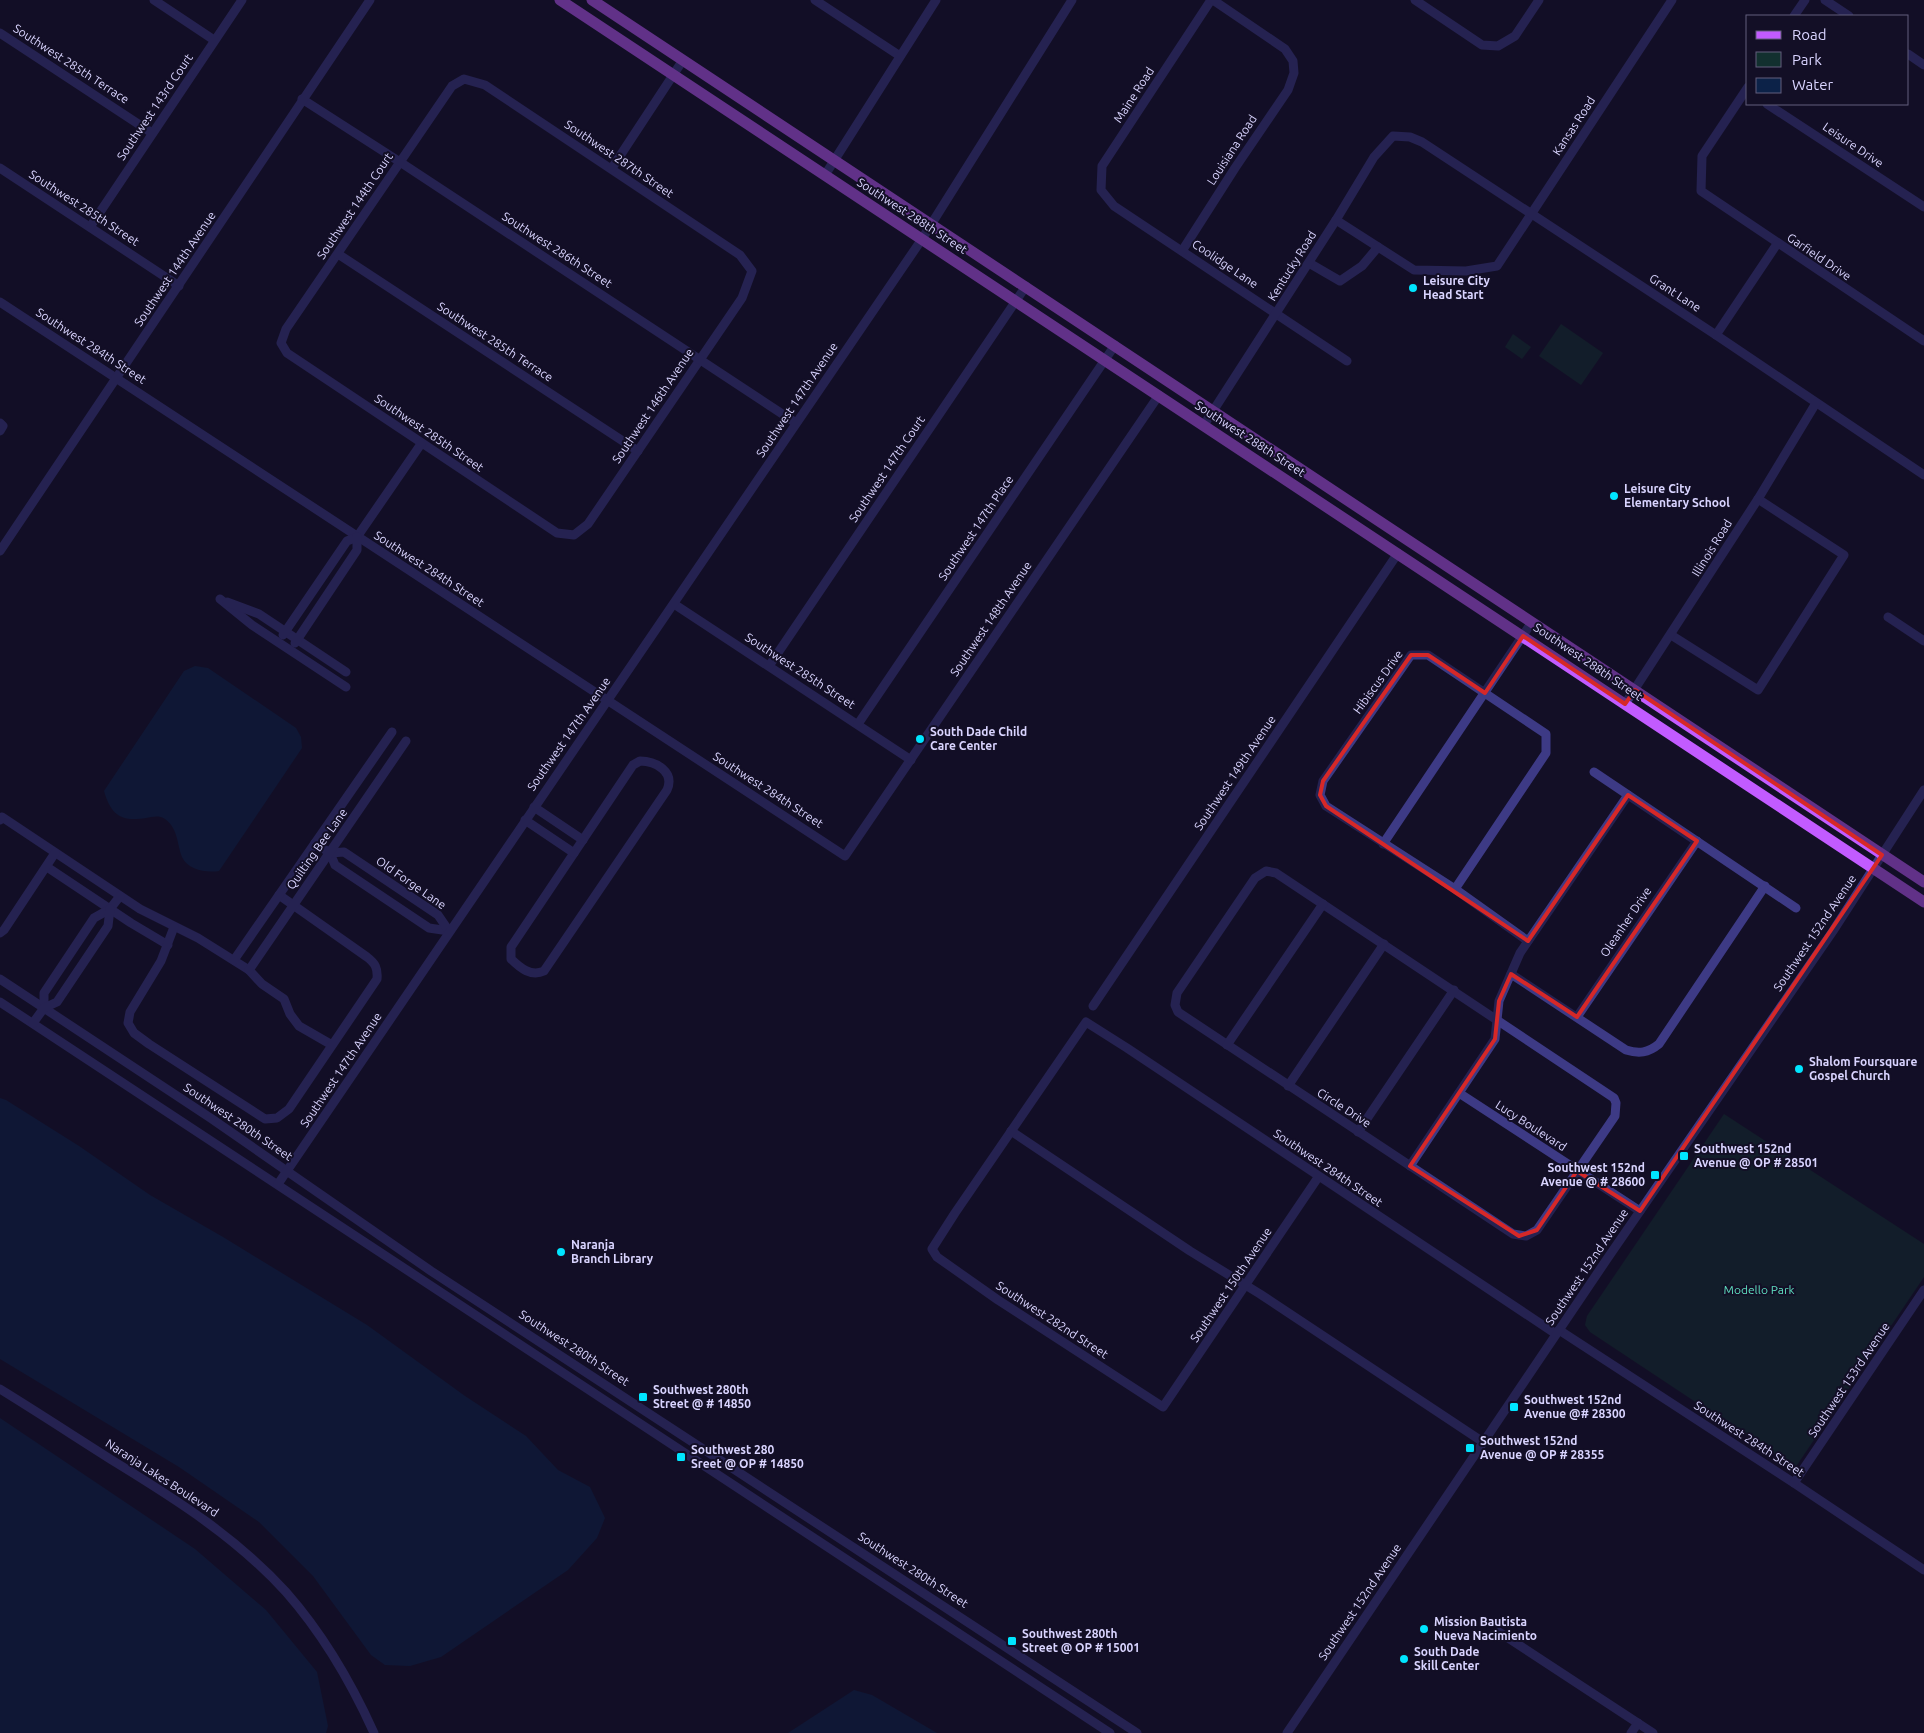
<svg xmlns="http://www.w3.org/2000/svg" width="1924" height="1733" viewBox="0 0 1924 1733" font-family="Ubuntu,sans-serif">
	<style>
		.green { fill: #12302f }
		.water { fill: #0c2248 }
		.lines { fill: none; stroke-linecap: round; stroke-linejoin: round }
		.minor { stroke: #3d3a85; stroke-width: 9 }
		.major { stroke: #c25bff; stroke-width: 11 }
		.marked { fill: none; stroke: #d62828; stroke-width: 4; stroke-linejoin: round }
		.poi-dot { fill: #00e5ff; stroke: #130f26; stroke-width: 2 }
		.labels { text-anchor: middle; stroke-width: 4; stroke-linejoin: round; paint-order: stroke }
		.street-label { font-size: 12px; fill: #d9d4ff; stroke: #130f26 }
		.poi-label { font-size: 12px; font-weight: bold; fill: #d9d4ff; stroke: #130f26; text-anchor: start }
		.park-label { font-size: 12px; fill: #5fe0c0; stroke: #130f26 }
	</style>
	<rect width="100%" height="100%" fill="#130f26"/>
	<g class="green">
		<polygon points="1561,324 1603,353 1581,385 1539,356"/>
		<polygon points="1513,334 1531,347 1522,359 1505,347"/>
		<polygon points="1724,1114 1924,1244 1924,1277 1795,1468 1590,1332 1585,1325 1587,1316"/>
	</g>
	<g class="water">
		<path d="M195 666 208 668 296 728 301 737 302 748 219 871C206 873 188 870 182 857 177 844 178 828 165 819 159 815 152 817 146 818 121 822 111 815 104 791L184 671Z"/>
		<polygon points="0,1098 6,1100 79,1146 150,1195 223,1237 367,1325 465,1396 526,1436 558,1470 590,1487 605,1518 597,1538 568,1570 441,1657 410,1666 385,1665 371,1655 313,1576 259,1522 179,1467 0,1359"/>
		<polygon points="0,1418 195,1549 266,1610 317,1672 328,1726 326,1733 0,1733"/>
		<polygon points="854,1690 872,1695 937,1733 788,1733"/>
	</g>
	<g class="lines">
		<g class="minor">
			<polyline points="154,0 214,40"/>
			<polyline points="815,0 900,56"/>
			<polyline points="1211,0 1102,166 1101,190 1114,206 1347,361"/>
			<polyline points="1415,0 1482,45 1498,46 1515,36 1539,0"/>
			<polyline points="1825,0 1849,16"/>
			<polyline points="1794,16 1805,0"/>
			<polyline points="0,33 152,133"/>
			<polyline points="1908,54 1924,65"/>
			<polygon points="464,79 485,85 740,255 752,271 742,298 588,524 574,535 557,533 287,353 281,343 286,329 452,86"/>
			<polyline points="1748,87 1702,156 1701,191 1924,341"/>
			<polyline points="302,99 400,162 796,423"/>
			<polyline points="1767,104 1924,207"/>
			<polyline points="0,168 179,286"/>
			<polyline points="612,168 683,60"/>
			<polyline points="825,175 936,0"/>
			<polyline points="1336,220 1414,270 1466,271 1497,266 1672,0"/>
			<polyline points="90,227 242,0"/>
			<polyline points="1182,251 1235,168 1288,90 1294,73 1293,61 1285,49 1213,0"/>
			<polyline points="338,254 638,451"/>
			<polyline points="1309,263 1340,281 1362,266 1378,247"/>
			<polyline points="0,302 845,856 1159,395"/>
			<polyline points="1716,335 1777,244"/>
			<polyline points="0,423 3,426 0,431"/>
			<polyline points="1204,425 1336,220 1374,157 1393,136 1410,137 1422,142 1716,335 1924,475"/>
			<polyline points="357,537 421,444"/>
			<polyline points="0,551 370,0"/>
			<polyline points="220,599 252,625 346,687"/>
			<polyline points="227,602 259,614 346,672"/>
			<polyline points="674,604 911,760"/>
			<polyline points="1888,617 1924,641"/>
			<polyline points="283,635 347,541 357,537"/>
			<polyline points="1671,635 1758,690 1844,555 1758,499"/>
			<polyline points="295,643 357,550 357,537"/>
			<polyline points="769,666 1026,286"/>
			<polyline points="1625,704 1758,499 1816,403"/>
			<polyline points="858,724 1115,345"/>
			<path d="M640 761C656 761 675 772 667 790L544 971C531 977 520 968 511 959V947L633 765Z"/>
			<polyline points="1594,772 1796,908"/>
			<polyline points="534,807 583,840"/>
			<polyline points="0,820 2,817 140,909 198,938 249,970 262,984 284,999 290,1014 299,1026 332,1045"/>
			<polyline points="525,820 574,853"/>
			<polyline points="315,843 330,853 335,865 429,928 449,931"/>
			<polyline points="1383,844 1532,622"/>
			<polyline points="330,853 344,852 438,915 449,931"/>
			<polyline points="47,867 131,923 168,945"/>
			<polygon points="1266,871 1276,873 1614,1098 1616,1103 1615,1116 1537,1230 1526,1236 1513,1234 1178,1012 1175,1005 1177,993 1255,878"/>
			<polyline points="1455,889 1546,753 1546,734 1428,655 1411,655 1323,781 1320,795 1326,806 1455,889 1528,941"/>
			<path d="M174 927 161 961 130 1012 128 1023 134 1033 149 1044 265 1119 277 1118 289 1109 377 979C378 968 375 963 367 957L279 895"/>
			<polyline points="0,933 4,930 55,853"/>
			<polyline points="234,960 392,732"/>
			<polyline points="249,970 406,741"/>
			<path d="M1511 974 1626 1050C1639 1054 1648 1053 1659 1044L1765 886"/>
			<polyline points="0,979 212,1119 431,1271 1137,1733"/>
			<polyline points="0,1002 1110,1733"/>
			<polyline points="1093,1006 1398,553"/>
			<polyline points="44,1008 44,993 94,918 110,909 120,896"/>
			<polyline points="1577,1017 1697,841"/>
			<polyline points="33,1023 44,1008 57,1002 108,926 110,909"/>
			<polyline points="1227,1045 1323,904"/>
			<polyline points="1288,1086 1384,944"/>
			<polyline points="1459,1093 1640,1211"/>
			<polyline points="1011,1131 1190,1251 1260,1294 1483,1442"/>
			<polyline points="1358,1132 1454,990"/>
			<polyline points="1410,1166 1495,1039 1499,1001 1520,953 1628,795"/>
			<polyline points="1319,1176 1163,1407 998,1300 937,1257 932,1249 955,1213 1086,1022 1127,1048 1556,1334"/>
			<polyline points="278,1184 922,239 1072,0"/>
			<polyline points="1559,1330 1794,1483 1924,1570"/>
			<path d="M0 1389C39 1413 77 1438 115 1462 177 1500 237 1538 286 1592 323 1634 351 1682 374 1733"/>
			<polyline points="1794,1483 1924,1290"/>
			<polyline points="1499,1632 1653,1733"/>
			<polyline points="1287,1733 1607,1259 1833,931 1924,790"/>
			<polyline points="1631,1733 1638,1723"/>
		</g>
		<g class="major">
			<polyline points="560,0 1924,902"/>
			<polyline points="592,0 1924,882"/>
		</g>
	</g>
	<path d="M0 0H1924V1733H0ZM1523 636 1625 704 1635 690 1882 855 1640 1211 1577 1171 1537 1230 1519 1236 1410 1166 1495 1039 1499 1001 1511 974 1577 1017 1697 841 1628 795 1528 941 1326 806 1320 795 1323 781 1411 655H1428L1485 693Z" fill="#130f26" fill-opacity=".55" fill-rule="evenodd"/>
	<path class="marked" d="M1523 636 1625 704 1635 690 1882 855 1640 1211 1577 1171 1537 1230 1519 1236 1410 1166 1495 1039 1499 1001 1511 974 1577 1017 1697 841 1628 795 1528 941 1326 806 1320 795 1323 781 1411 655H1428L1485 693Z"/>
	<g class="poi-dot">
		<circle cx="1413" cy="288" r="5"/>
		<circle cx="1614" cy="496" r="5"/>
		<circle cx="920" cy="739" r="5"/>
		<circle cx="1799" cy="1069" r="5"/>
		<rect x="1679" y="1151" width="10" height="10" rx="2.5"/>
		<rect x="1650" y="1170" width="10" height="10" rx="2.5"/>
		<circle cx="561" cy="1252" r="5"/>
		<rect x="638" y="1392" width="10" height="10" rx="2.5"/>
		<rect x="1509" y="1402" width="10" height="10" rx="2.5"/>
		<rect x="1465" y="1443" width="10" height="10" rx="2.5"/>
		<rect x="676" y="1452" width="10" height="10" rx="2.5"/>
		<circle cx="1424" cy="1629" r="5"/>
		<rect x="1007" y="1636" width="10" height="10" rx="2.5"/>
		<circle cx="1404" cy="1659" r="5"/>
	</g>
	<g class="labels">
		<g class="street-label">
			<text transform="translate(71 64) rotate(33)" y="4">Southwest 285th Terrace</text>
			<text transform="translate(1134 95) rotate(-57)" y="4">Maine Road</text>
			<text transform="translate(155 107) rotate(-56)" y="4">Southwest 143rd Court</text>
			<text transform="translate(1574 126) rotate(-57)" y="4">Kansas Road</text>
			<text transform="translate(1853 145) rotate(34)" y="4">Leisure Drive</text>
			<text transform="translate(1232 150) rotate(-57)" y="4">Louisiana Road</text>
			<text transform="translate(619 159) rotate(34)" y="4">Southwest 287th Street</text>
			<text transform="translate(355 206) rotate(-56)" y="4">Southwest 144th Court</text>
			<text transform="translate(84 208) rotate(33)" y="4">Southwest 285th Street</text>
			<text transform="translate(912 216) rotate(33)" y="4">Southwest 288th Street</text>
			<text transform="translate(557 250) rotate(33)" y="4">Southwest 286th Street</text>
			<text transform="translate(1819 257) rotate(34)" y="4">Garfield Drive</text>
			<text transform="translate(1225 264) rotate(34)" y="4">Coolidge Lane</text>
			<text transform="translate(1292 266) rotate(-58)" y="4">Kentucky Road</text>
			<text transform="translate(175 269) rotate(-56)" y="4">Southwest 144th Avenue</text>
			<text transform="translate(1675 293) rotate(33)" y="4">Grant Lane</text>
			<text transform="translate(495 342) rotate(33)" y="4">Southwest 285th Terrace</text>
			<text transform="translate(91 346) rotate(33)" y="4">Southwest 284th Street</text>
			<text transform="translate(797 400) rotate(-56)" y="4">Southwest 147th Avenue</text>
			<text transform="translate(653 406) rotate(-56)" y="4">Southwest 146th Avenue</text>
			<text transform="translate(429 433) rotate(34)" y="4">Southwest 285th Street</text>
			<text transform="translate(1250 439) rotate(33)" y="4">Southwest 288th Street</text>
			<text transform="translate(887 469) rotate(-56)" y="4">Southwest 147th Court</text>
			<text transform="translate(976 528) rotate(-56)" y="4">Southwest 147th Place</text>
			<text transform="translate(1712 548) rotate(-58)" y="4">Illinois Road</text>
			<text transform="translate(429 569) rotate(33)" y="4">Southwest 284th Street</text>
			<text transform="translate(991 619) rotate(-56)" y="4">Southwest 148th Avenue</text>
			<text transform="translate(1588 662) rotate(34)" y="4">Southwest 288th Street</text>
			<text transform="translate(800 671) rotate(33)" y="4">Southwest 285th Street</text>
			<text transform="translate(1378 682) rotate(-54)" y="4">Hibiscus Drive</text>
			<text transform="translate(569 734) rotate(-55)" y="4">Southwest 147th Avenue</text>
			<text transform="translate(1235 773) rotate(-56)" y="4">Southwest 149th Avenue</text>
			<text transform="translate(768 790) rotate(33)" y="4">Southwest 284th Street</text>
			<text transform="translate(317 849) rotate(-55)" y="4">Quilting Bee Lane</text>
			<text transform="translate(411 883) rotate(35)" y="4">Old Forge Lane</text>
			<text transform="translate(1626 922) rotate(-56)" y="4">Oleanher Drive</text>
			<text transform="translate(1815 933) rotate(-56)" y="4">Southwest 152nd Avenue</text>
			<text transform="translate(341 1070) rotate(-56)" y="4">Southwest 147th Avenue</text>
			<text transform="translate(1344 1108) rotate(33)" y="4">Circle Drive</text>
			<text transform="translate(238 1122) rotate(34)" y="4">Southwest 280th Street</text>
			<text transform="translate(1531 1126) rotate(33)" y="4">Lucy Boulevard</text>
			<text transform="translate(1328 1168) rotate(34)" y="4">Southwest 284th Street</text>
			<text transform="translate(1587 1267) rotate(-56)" y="4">Southwest 152nd Avenue</text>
			<text transform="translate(1231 1285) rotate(-56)" y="4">Southwest 150th Avenue</text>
			<text transform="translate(1052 1320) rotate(33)" y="4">Southwest 282nd Street</text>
			<text transform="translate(574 1348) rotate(33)" y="4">Southwest 280th Street</text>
			<text transform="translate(1849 1380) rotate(-56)" y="4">Southwest 153rd Avenue</text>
			<text transform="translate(1749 1439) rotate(33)" y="4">Southwest 284th Street</text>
			<text transform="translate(162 1478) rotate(33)" y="4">Naranja Lakes Boulevard</text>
			<text transform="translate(913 1570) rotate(33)" y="4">Southwest 280th Street</text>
			<text transform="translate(1360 1602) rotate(-56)" y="4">Southwest 152nd Avenue</text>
		</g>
		<g class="poi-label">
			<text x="1423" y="285">Leisure City<tspan x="1423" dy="14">Head Start</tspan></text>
			<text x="1624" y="493">Leisure City<tspan x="1624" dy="14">Elementary School</tspan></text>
			<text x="930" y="736">South Dade Child<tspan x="930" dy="14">Care Center</tspan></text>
			<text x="1809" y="1066">Shalom Foursquare<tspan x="1809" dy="14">Gospel Church</tspan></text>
			<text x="1694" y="1153">Southwest 152nd<tspan x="1694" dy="14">Avenue @ OP # 28501</tspan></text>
			<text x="1645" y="1172" text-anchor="end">Southwest 152nd<tspan x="1645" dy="14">Avenue @ # 28600</tspan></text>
			<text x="571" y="1249">Naranja<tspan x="571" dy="14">Branch Library</tspan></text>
			<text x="653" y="1394">Southwest 280th<tspan x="653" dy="14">Street @ # 14850</tspan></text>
			<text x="1524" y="1404">Southwest 152nd<tspan x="1524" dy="14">Avenue @# 28300</tspan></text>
			<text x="1480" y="1445">Southwest 152nd<tspan x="1480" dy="14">Avenue @ OP # 28355</tspan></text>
			<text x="691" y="1454">Southwest 280<tspan x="691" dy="14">Sreet @ OP # 14850</tspan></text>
			<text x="1434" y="1626">Mission Bautista<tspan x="1434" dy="14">Nueva Nacimiento</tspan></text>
			<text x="1022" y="1638">Southwest 280th<tspan x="1022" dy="14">Street @ OP # 15001</tspan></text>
			<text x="1414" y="1656">South Dade<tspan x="1414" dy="14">Skill Center</tspan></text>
		</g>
		<g class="park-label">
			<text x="1759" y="1294">Modello Park</text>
		</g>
	</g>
	<rect x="1746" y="15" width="162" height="90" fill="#130f26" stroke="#625e7d"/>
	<rect x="1756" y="31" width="25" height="8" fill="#c25bff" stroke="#625e7d"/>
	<text x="1792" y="40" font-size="15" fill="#d9d4ff">Road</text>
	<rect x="1756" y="52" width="25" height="15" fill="#12302f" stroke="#625e7d"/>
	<text x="1792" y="65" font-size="15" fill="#d9d4ff">Park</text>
	<rect x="1756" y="78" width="25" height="15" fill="#0c2248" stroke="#625e7d"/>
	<text x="1792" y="90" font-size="15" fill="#d9d4ff">Water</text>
</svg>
